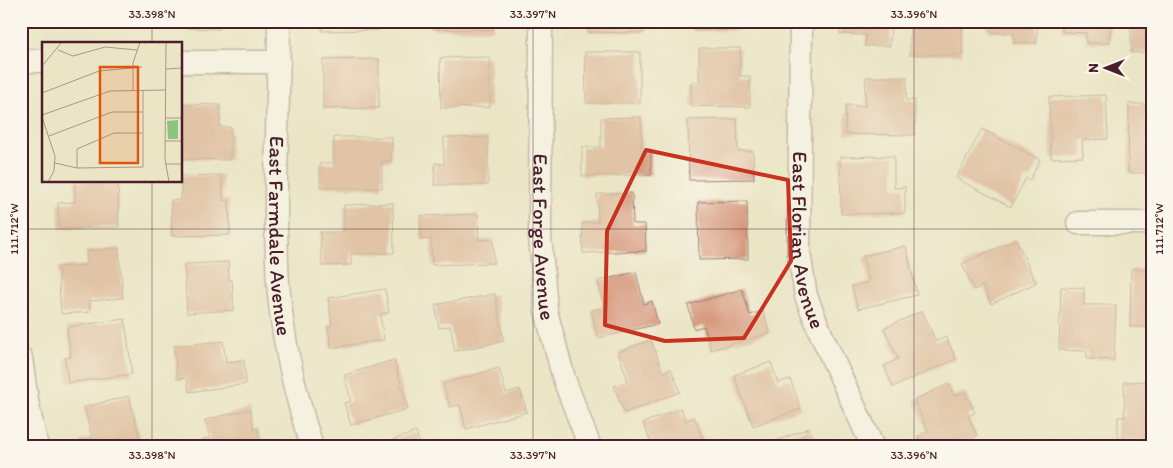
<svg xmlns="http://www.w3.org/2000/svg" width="1173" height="468" viewBox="0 0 1173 468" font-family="Itim,sans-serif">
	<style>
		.building { fill: #d5997d }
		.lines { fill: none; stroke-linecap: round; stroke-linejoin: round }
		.street-casing { stroke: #9a8278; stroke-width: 25 }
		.street { stroke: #fff; stroke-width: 22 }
		.marked { fill: none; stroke: #c8321e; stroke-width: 4; stroke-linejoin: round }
		.ticks { fill: none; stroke: #4a1f2b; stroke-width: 1; stroke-opacity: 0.45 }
		.labels { text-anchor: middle; stroke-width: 4; stroke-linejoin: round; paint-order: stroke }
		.street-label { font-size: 21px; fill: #4a1f2b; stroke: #fbf7ec }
		.inset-road { fill: none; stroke: #ab9688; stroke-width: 1 }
		.view { fill: #e0560e; fill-opacity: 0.15; stroke: #e0560e; stroke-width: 2.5 }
		.inset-edge { fill: none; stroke: #4a1f2b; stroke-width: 2.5 }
		.neatline { fill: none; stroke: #4a1f2b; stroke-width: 2 }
		.ticks-label { font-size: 12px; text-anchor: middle; fill: #4a1f2b }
	</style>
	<rect width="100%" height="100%" fill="#fbf7ec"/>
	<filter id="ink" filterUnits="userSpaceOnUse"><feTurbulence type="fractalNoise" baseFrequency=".02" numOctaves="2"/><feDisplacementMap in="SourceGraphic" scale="10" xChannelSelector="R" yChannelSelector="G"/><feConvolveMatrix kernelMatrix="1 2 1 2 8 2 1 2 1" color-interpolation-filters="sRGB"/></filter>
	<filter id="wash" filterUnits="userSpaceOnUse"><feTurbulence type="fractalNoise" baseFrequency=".0096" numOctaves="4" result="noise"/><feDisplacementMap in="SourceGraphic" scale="20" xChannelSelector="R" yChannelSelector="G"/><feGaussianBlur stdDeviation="1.12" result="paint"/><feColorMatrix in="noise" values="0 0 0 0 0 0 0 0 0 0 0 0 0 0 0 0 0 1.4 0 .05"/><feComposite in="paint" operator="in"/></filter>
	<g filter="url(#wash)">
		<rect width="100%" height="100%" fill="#ebe5c6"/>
		<g id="blocks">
			<g class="building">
				<polygon points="175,21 220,21 220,29 174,28"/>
				<polygon points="322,21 379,21 379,30 322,31"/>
				<polygon points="433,21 493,21 493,30 433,29"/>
				<polygon points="589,21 645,21 644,33 588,32"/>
				<polygon points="694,21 754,21 754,30 694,31"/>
				<polygon points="841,21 891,21 890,46 865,46 866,35 840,34"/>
				<rect x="910" y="21" width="52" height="34"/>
				<polygon points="989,21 1037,21 1037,43 1014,43 1014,33 989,32"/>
				<polygon points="1062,21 1110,21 1110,43 1086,43 1086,33 1062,32"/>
				<polygon points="1131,21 1152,21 1152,52 1131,53"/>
				<polygon points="699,48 740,48 740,76 750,76 750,107 691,106 691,82 699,82"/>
				<polygon points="585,52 640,52 640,103 586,103"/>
				<polygon points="490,57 490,107 441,108 440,58"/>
				<polygon points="379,59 379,108 323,109 323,60"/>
				<polygon points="866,77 907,77 906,100 915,100 915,135 845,134 846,105 865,106"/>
				<polygon points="1106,95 1108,139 1082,140 1083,157 1051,158 1049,97"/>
				<polygon points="181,104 220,105 220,127 231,127 230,160 181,159"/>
				<polygon points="1129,104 1152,104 1152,173 1128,173"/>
				<polygon points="641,117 642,152 651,152 651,175 582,176 582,147 601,147 601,118"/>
				<polygon points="737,119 738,151 753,151 754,179 689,180 688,120"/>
				<polygon points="982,129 1040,160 1030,180 1026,178 1011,207 956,178"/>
				<polygon points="334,137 392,137 391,161 382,161 382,188 320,187 320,163 334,163"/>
				<polygon points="444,137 488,138 488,185 434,185 435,163 444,164"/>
				<polygon points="894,156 894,188 905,187 905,213 841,214 840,157"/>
				<polygon points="222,175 223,200 229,200 230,235 172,236 171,200 181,200 181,176"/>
				<polygon points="75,181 118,181 119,227 59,229 58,203 75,202"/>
				<polygon points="632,193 633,224 645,224 646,251 583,253 582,223 598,222 597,194"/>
				<polygon points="747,201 748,259 699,260 698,202"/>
				<polygon points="393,203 394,253 351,254 351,265 322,266 320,232 344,232 344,205"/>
				<polygon points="478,214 479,240 493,239 494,263 432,265 431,239 421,240 420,216"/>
				<polygon points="1016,239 1036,283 991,304 983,286 974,290 962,264"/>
				<polygon points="906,246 917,295 858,309 852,286 869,282 863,256"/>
				<polygon points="119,248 123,298 89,301 90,312 61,314 58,267 87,265 86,251"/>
				<polygon points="228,262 229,280 232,280 234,310 187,313 184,264"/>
				<polygon points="1131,269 1152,269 1152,327 1130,327"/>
				<polygon points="636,272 644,304 652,301 658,324 598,338 591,310 604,307 598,281"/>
				<polygon points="1061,287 1084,288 1084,305 1116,305 1114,360 1087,359 1087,351 1059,350"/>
				<polygon points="385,289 389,313 380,314 384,340 331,348 328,326 332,326 328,298"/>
				<polygon points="742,289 750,315 763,311 770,333 711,350 704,326 694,329 688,305"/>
				<polygon points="495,294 504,341 455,351 450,326 439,328 435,305"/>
				<polygon points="922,311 936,341 946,337 956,359 893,387 884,366 898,359 884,328"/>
				<polygon points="125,319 132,374 68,383 65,358 71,357 67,327"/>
				<polygon points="651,340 663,372 671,369 680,392 624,413 614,386 628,381 618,352"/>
				<polygon points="223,341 226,362 244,360 246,384 189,392 187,378 177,379 174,346"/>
				<polygon points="394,360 408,409 351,425 344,403 351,401 344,375"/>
				<polygon points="771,362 778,383 790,379 801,409 753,426 734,375"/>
				<polygon points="499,368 506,393 520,389 527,412 466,429 460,405 450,407 443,384"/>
				<polygon points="1152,381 1152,440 1118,440 1118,417 1125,417 1124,382"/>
				<polygon points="948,384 954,396 965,392 975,413 968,416 977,436 954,447 923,447 918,436 928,431 914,400"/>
				<polygon points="129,396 142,447 82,447 80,441 92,438 84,407"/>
				<polygon points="681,408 686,421 694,417 706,447 653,447 643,423"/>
				<polygon points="250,409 254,429 258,428 262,447 203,447 202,439 210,438 205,420"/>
				<polygon points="809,428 816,447 761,447"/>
				<polygon points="416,432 421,447 375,447 375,446"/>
			</g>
		</g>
	</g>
	<g filter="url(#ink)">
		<use href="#blocks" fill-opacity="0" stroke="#9a8278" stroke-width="1"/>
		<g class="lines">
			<defs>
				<g id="street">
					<path id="s1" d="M279 21C279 108 273 196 278 283 282 338 295 394 312 447"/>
					<path id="s2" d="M541 21 540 236 546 311 564 379 590 447"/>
					<path id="s3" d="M801 21 799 253 806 296 821 334 873 447"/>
					<polyline points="21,61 44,61"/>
					<polyline points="181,62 279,62"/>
					<polyline points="1078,223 1152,223"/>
					<polyline points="21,358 27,401 37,447"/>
				</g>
			</defs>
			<use href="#street" class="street-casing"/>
			<use href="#street" class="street"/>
		</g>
	</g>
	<path d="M0 0H1173V468H0ZM646 150 788 180 791 261 744 338 665 341 605 325 607 231Z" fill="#ebe5c6" fill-opacity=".55" fill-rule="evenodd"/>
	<path class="marked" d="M646 150 788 180 791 261 744 338 665 341 605 325 607 231Z"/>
	<path class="ticks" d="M152 21V44M533 21V447M914 21V447M152 181V447M21 229H1152"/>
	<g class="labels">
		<g class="street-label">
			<text dy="7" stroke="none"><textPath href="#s1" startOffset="215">East Farmdale Avenue</textPath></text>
			<text dy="7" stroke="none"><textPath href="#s2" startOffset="216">East Forge Avenue</textPath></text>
			<text dy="7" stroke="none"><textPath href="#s3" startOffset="220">East Florian Avenue</textPath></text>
		</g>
	</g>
	<g transform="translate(42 42)">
		<rect width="140" height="140" fill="#ebe5c6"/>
		<path d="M136 78V97H126L125 79Z" fill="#8ac67b"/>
		<path class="inset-road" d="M124 0 123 117 127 140M16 8 31 14 63 5 95 8M0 24 20 0M124 27 140 26M91 48V21L98 0M0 51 57 29 100 25M0 73 68 49 123 48M0 75 13 114 12 129 6 140M123 76H140M7 94 70 70H101M123 99H140M13 121 35 126 101 125V48M123 122H140M35 126V107L72 91H101"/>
		<path class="view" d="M58 25H96V121H58Z"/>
		<rect width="140" height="140" class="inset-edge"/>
	</g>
	<rect width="1173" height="468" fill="none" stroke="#fbf7ec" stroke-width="55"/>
	<g transform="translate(1106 68) rotate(270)" stroke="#fbf7ec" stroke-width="4" paint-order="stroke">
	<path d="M0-4L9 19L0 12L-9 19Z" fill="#4a1f2b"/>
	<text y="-8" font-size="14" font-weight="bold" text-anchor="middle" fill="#4a1f2b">N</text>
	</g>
	<rect x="28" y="28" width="1118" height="412" class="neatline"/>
	<g class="ticks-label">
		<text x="152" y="18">33.398°N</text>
		<text x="533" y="18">33.397°N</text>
		<text x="914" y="18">33.396°N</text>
		<text transform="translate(1159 229) rotate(-90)" y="4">111.712°W</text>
		<text transform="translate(14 229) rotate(-90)" y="4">111.712°W</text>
		<text x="152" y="459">33.398°N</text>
		<text x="533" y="459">33.397°N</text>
		<text x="914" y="459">33.396°N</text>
	</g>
</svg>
